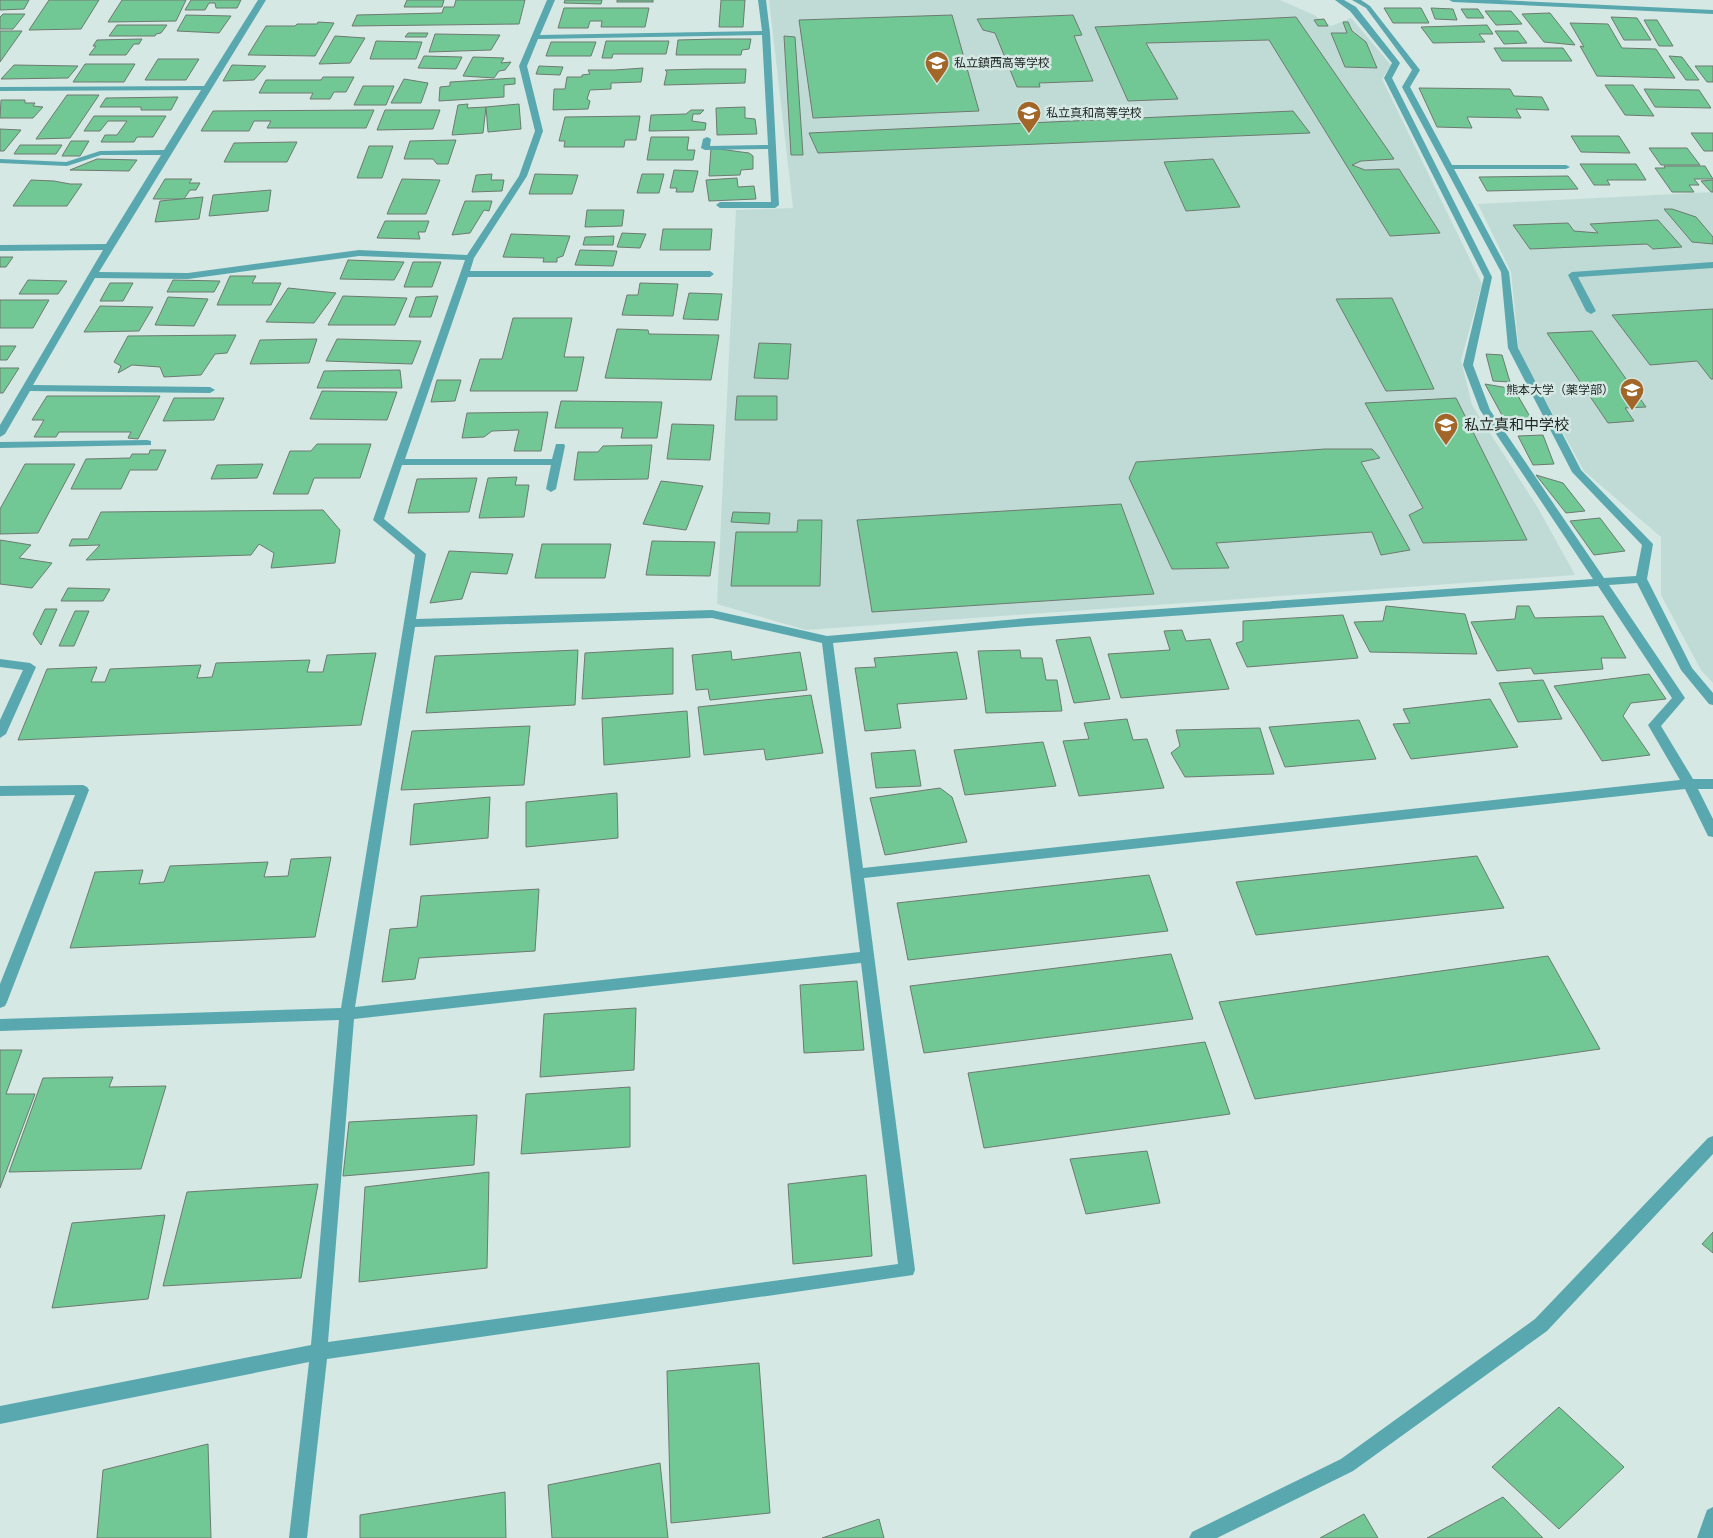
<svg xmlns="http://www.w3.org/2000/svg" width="1713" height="1538" viewBox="0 0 1713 1538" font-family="'DejaVu Sans','Noto Sans JP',sans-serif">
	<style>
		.built { fill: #c0dbd5 }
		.building { fill: #72c894; stroke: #6d7a71 }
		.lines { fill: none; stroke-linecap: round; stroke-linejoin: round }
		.minor { fill: #59a8af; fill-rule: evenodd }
		.tertiary { fill: #59a8af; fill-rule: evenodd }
		.labels { text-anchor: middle; stroke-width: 5; stroke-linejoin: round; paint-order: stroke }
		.far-poi-label { font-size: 12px; fill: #202725; stroke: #d5e8e3; text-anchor: start }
		.poi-label { font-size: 15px; fill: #202725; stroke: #d5e8e3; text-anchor: start }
	</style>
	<rect width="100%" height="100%" fill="#d5e8e3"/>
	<g class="built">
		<polygon points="769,0 1280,0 1314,15 1331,26 1351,18 1391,65 1382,79 1482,284 1461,360 1472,405 1538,508 1575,575 806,630 717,604 736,210 793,208"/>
		<polygon points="1713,192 1713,683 1701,670 1661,595 1661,537 1584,471 1519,352 1511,272 1478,204"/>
	</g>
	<g class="building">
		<polygon points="0,0 29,0 24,9 0,10"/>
		<polygon points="49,0 99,0 81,29 29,30"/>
		<polygon points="122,0 186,0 176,21 108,22"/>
		<polygon points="191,0 241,0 237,8 216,8 215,3 209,3 205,10 185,10"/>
		<polygon points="407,0 444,0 442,7 404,7"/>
		<polygon points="456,0 525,0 519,24 352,26 357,15 442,13 444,7 454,7"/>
		<polygon points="565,0 602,0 601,4 564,3"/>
		<rect x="617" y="0" width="36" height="2"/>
		<polygon points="721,0 745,0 743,27 719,27"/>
		<polygon points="564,8 649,8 645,27 601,27 602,21 590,21 588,28 558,28"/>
		<polygon points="1384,8 1421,8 1429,23 1393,23"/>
		<polygon points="1431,8 1453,9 1457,20 1435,19"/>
		<polygon points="1461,9 1478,9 1484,18 1467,18"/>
		<polygon points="1485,11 1511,11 1522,24 1496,25"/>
		<polygon points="1550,13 1575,45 1544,42 1522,14"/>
		<polygon points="3,14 25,14 13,29 0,29 0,17"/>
		<polygon points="186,15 231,16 219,33 177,31"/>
		<polygon points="952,15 979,111 813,118 799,20"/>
		<polygon points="1073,15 1082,35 1074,36 1093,81 1039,83 1040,87 1017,87 995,33 983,30 977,19"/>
		<polygon points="1296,17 1394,159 1361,161 1352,165 1365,170 1399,169 1440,233 1390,236 1269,40 1146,43 1178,99 1128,101 1095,27"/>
		<polygon points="1611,17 1637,18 1651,40 1624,40"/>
		<polygon points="1324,19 1328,26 1318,26 1314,20"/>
		<polygon points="1644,20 1657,20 1673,46 1659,46"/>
		<polygon points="318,22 334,23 315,56 248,55 266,26 295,26 297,24 317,24"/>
		<polygon points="1343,22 1348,22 1352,31 1366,42 1377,68 1345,67 1331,33 1347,33"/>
		<polygon points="1570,23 1608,24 1622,48 1656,49 1675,78 1597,76 1580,46 1584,47"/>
		<polygon points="117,25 167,25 161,33 156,34 155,36 109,36"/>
		<polygon points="1487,25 1493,34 1479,34 1485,42 1433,43 1421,27"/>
		<polygon points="0,31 22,31 0,62"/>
		<polygon points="1495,31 1518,31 1527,43 1504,44"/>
		<polygon points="408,33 428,33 426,37 405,37"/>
		<polygon points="435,34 500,35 491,50 429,52"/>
		<polygon points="335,36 365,38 350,63 319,64"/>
		<polygon points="784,36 795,37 803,155 791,155"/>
		<polygon points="142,39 139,44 134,44 126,55 89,55 96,46 93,46 97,40"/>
		<polygon points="716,39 751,39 749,49 742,50 741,55 676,55 678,40"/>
		<polygon points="376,41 422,42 416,59 370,59"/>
		<polygon points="606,41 669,41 666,54 613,54 612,58 602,58"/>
		<polygon points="551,42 596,42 591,56 546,56"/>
		<polygon points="1494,48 1563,48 1572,61 1502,61"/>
		<polygon points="424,56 462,57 456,69 418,68"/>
		<polygon points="1669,56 1682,57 1699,80 1686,80"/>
		<polygon points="473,57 504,58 501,63 511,62 505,70 499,71 494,78 463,76"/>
		<polygon points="158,59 199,59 186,80 145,80"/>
		<polygon points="85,64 135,64 124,82 73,82"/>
		<polygon points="14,65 78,66 68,78 1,79"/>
		<polygon points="232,65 266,66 254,80 223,81"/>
		<polygon points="539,66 563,67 560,75 536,74"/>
		<polygon points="1695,66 1713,66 1713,82 1707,82"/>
		<polygon points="643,68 641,82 611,83 611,89 590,90 587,99 590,101 588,109 553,110 554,89 565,89 567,77 582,77 582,75 590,74 588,70 615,70"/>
		<polygon points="705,69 746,69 745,83 664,85 667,72 665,70"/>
		<polygon points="323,77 354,77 346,92 334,92 330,99 310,99 313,93 259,93 266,80 321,80"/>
		<polygon points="515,78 515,84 504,85 504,97 439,101 440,87 450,86 450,82"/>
		<polygon points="404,79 428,83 421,103 391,103"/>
		<polygon points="1605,85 1633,85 1654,116 1625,115"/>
		<polygon points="363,86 394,86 386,105 354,105"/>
		<polygon points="1419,88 1510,89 1514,96 1542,97 1549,110 1516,109 1521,118 1467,117 1472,128 1437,127"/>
		<polygon points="1644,89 1699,90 1711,108 1655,107"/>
		<polygon points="67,95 99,95 70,138 36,139"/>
		<polygon points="178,97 171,110 141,110 141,107 100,107 106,98"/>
		<polygon points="1,100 25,100 25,103 35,103 33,106 43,107 33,118 0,118"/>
		<polygon points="468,104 467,108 486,107 483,133 452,135 458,105"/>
		<polygon points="519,104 521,129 488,132 486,107"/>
		<polygon points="745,107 745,118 755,119 757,134 717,135 716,108"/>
		<polygon points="374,110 366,128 267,128 271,121 254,121 249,131 201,131 213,111"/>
		<polygon points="385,110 440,110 433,129 377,130"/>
		<polygon points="691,110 704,110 700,114 693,114 692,121 706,123 705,130 649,131 651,115 686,114"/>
		<polygon points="1293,111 1310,133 818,153 809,133"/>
		<polygon points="94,116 166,116 153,137 137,137 134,142 101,142 105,135 117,135 127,121 108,121 100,131 84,131"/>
		<polygon points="640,116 636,140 625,140 624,147 564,147 565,141 559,141 565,117"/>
		<polygon points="0,129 21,130 4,151 0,151"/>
		<polygon points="1691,133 1713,133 1713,151 1704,151"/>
		<polygon points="1571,136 1619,136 1630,153 1581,152"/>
		<polygon points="651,137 689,137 687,150 695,150 693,160 647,160"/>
		<polygon points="456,140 448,164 437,164 433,159 404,159 410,141"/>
		<polygon points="71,141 89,141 80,156 62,156"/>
		<polygon points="297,142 287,162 224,162 234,143"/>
		<polygon points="20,145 62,145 56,154 14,154"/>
		<polygon points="369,146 393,146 382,178 357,178"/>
		<polygon points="711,148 749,153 753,156 753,169 741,170 740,175 709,176"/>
		<polygon points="1649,148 1687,148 1700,165 1661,165"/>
		<polygon points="97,159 137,160 129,171 70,170"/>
		<polygon points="1213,159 1240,207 1186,211 1164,162"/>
		<polygon points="1580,164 1636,164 1646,180 1607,180 1610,185 1594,185"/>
		<polygon points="1664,166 1705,166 1713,179 1694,179 1699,185 1689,185 1694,192 1672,192 1655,168 1665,168"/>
		<polygon points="674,170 698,171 693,192 676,192 677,188 670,188"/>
		<polygon points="492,174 491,180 504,180 502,191 472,192 476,175"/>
		<polygon points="535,174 578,175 572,194 529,194"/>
		<polygon points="642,174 664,174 659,193 637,193"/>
		<polygon points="1568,176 1578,189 1487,191 1479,177"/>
		<polygon points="737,178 738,187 754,186 756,199 709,201 706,180"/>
		<polygon points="165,179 192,179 189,183 200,183 196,190 190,190 184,199 153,199"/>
		<polygon points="402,179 440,180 426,214 387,214"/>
		<polygon points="31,180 54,181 70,184 82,184 67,206 13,206"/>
		<polygon points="1713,180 1713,192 1711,192 1701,181"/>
		<polygon points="271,190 268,211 209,216 213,195"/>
		<polygon points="203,197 199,219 155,222 160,201"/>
		<polygon points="465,201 492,201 489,211 484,210 470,233 452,235"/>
		<polygon points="1664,209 1672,209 1696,217 1713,237 1713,244 1692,242"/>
		<polygon points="587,210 624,210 622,226 585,227"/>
		<polygon points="1658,220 1682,247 1653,249 1647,244 1530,249 1513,225 1568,223 1574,231 1598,233 1590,224"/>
		<polygon points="385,221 429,221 425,232 418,232 420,239 377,238"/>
		<polygon points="663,229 712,229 710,250 660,250"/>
		<polygon points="622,233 646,234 640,248 617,247"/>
		<polygon points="511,234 570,236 563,256 557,258 557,262 543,262 544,258 503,257"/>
		<polygon points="614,236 613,245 583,245 585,237"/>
		<polygon points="580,250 617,251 613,266 575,265"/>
		<polygon points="0,257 13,257 6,267 0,267"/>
		<polygon points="348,260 404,262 394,280 340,279"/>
		<polygon points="413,262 441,262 432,287 404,287"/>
		<polygon points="230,276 256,276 252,283 281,283 271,305 217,305"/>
		<polygon points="28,280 67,281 58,294 19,294"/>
		<polygon points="173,280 220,281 214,292 167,292"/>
		<polygon points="110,283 133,283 123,301 100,301"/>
		<polygon points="640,283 678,284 673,316 622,315 627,295 638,295"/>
		<polygon points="288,288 336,293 314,323 266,322"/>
		<polygon points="689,293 722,294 718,320 683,319"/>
		<polygon points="343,296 407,298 395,325 328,325"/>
		<polygon points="438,296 431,317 409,317 416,297"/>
		<polygon points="168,297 208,299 194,326 155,325"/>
		<polygon points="1392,298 1434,389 1386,391 1336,299"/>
		<polygon points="0,300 49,300 33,328 0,328"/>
		<polygon points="100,306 153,307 139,331 84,332"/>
		<polygon points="1713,309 1713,379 1711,379 1697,361 1650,365 1612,315"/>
		<polygon points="513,318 572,318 564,357 584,357 577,391 470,391 480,359 502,359"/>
		<polygon points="617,329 648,330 649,334 719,335 711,380 605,378"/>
		<polygon points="1592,331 1646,407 1625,408 1634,421 1608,423 1547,333"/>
		<polygon points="236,335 227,353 215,354 201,375 164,377 160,367 132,365 118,373 121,366 114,362 128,336"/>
		<polygon points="317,339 309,363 250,364 260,340"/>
		<polygon points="337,339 421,341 412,364 326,361"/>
		<polygon points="759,343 791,344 788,379 754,378"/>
		<polygon points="0,346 16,346 7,360 0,360"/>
		<polygon points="1486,354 1502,355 1510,382 1493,381"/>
		<polygon points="0,368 19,368 3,393 0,393"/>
		<polygon points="400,370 402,388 317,388 324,371"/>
		<polygon points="437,380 461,380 455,401 431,402"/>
		<polygon points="1485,384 1514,389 1536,427 1509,428"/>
		<polygon points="322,391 397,392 387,420 310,419"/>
		<polygon points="47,396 160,396 138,439 128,438 131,432 59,432 56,437 34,437 44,420 32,420"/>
		<polygon points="737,396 777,396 777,420 735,420"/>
		<polygon points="174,398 224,398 214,420 163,421"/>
		<polygon points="1456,398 1527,540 1423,543 1409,515 1423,508 1365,403"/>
		<polygon points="561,401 662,402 657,438 621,438 623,428 555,428"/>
		<polygon points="548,412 541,451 514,451 519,430 492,431 484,437 462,438 467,413"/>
		<polygon points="672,424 714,425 710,460 667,459"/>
		<polygon points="1543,435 1554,464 1533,465 1518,436"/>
		<polygon points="317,444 371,444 360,478 314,478 308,494 273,494 290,451 311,451"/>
		<polygon points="652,445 648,479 574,480 578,452 598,452 603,446"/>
		<polygon points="1325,449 1372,449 1380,458 1361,462 1410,550 1381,555 1372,532 1216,543 1229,568 1172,569 1129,478 1136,462"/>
		<polygon points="150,450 166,450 157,470 130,470 121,489 71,489 86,459 130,458 132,454 149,454"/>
		<polygon points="25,464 75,464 38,533 0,534 0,509"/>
		<polygon points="263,464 257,478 211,479 217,465"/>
		<polygon points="1536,475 1563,483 1585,511 1566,513"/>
		<polygon points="517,477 515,485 529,485 524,517 479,518 488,478"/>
		<polygon points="477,478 469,512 408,513 417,479"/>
		<polygon points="661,481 703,486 686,530 643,524"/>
		<polygon points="1121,504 1154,594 872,612 857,520"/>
		<polygon points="323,510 340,530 335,563 271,568 274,553 259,544 251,555 86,560 100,545 69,546 72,539 88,539 101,512"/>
		<polygon points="733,512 770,513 769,524 731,522"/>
		<polygon points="1600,518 1625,551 1594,555 1570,521"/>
		<polygon points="798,520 822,520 820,586 731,586 736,532 797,532"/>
		<polygon points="0,540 31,545 19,558 52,563 32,588 0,584"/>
		<polygon points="652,541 715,542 710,576 646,575"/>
		<polygon points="542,544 611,544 605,578 535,578"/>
		<polygon points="449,551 513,554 507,574 471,572 462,599 430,603"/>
		<polygon points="68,588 110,589 103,601 61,601"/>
		<polygon points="1386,606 1465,614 1477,654 1370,652 1354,622 1383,621"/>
		<polygon points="1517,606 1529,606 1535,618 1603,616 1626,658 1601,658 1603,669 1534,674 1531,668 1497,671 1471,622 1515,619"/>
		<polygon points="45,609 57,609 41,645 33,634"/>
		<polygon points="75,611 89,611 74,646 59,646"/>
		<polygon points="1343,615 1358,658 1247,667 1236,643 1243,641 1243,621"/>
		<polygon points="1182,630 1186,641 1210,639 1229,689 1121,698 1108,654 1170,650 1164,631"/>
		<polygon points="1090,637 1110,699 1074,703 1056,640"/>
		<polygon points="673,648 673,694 582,699 585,653"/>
		<polygon points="578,650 575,705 426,713 435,656"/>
		<polygon points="1020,650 1021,658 1042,658 1046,680 1057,680 1062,711 986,713 978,651"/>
		<polygon points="731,651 732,660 800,652 807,690 710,700 708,689 696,690 692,655"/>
		<polygon points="957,652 967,699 897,704 901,728 865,731 855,668 876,667 874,658"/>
		<polygon points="376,653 361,725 18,740 47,669 97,667 91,682 105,682 110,669 201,665 197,678 212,677 216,663 310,660 307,672 323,672 327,655"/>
		<polygon points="1649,674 1666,699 1631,703 1623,716 1650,755 1602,761 1554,686"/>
		<polygon points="1543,680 1562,719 1518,722 1499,683"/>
		<polygon points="811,695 823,753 766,760 764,749 704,755 698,707"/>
		<polygon points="1490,699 1518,747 1411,759 1393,724 1410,723 1403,709"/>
		<polygon points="687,711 690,757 604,765 602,718"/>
		<polygon points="1127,719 1133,740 1147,739 1164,788 1079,796 1063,741 1089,739 1084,723"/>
		<polygon points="1359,720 1376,759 1285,767 1269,727"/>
		<polygon points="530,726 524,785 401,790 412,731"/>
		<polygon points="1260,728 1274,774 1185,777 1171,753 1180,746 1176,730"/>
		<polygon points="1043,742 1056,786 965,795 954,750"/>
		<polygon points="915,750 921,786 876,788 871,753"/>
		<polygon points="940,788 952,797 967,842 885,855 870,798"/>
		<polygon points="617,793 618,838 526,847 526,802"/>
		<polygon points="490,797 488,838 410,845 414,804"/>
		<polygon points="1477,856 1504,908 1256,935 1236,882"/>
		<polygon points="331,857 315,937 70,948 95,872 143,870 139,884 164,882 170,866 268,862 264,877 288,876 291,859"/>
		<polygon points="1149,875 1168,931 908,960 897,903"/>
		<polygon points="539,889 535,951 419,958 415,979 382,982 390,929 417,927 421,896"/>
		<polygon points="1171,954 1193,1019 924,1053 910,986"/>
		<polygon points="1548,956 1600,1049 1255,1099 1219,1002"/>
		<polygon points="857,981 864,1050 804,1053 800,985"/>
		<polygon points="636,1008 634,1070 540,1077 544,1014"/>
		<polygon points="1205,1042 1230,1114 984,1148 968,1073"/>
		<polygon points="0,1050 22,1050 6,1094 35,1094 0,1188"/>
		<polygon points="113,1077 109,1087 166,1086 141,1169 9,1172 43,1078"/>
		<polygon points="630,1087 630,1147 521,1154 526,1094"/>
		<polygon points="477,1115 474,1165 343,1176 349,1122"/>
		<polygon points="1147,1151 1160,1203 1086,1214 1070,1159"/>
		<polygon points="489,1172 487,1268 359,1282 365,1187"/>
		<polygon points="866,1175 872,1256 793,1264 788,1184"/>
		<polygon points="318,1184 301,1278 163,1286 187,1192"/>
		<polygon points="165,1215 148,1299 52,1308 72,1223"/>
		<polygon points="1713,1232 1713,1253 1702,1244"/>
		<polygon points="759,1363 770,1513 671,1523 667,1371"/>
		<polygon points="1559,1407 1624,1467 1559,1529 1492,1467"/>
		<polygon points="208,1444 211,1538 97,1538 103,1470"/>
		<polygon points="660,1463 668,1538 552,1538 548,1485"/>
		<polygon points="505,1492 506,1538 360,1538 360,1515"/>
		<polygon points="1503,1497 1543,1538 1427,1538"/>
		<polygon points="1364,1514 1378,1538 1320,1538"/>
		<polygon points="879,1519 884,1538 822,1538"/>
	</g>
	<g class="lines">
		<g class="minor">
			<path d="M258 0H266L99 272 188 273 359 250 467 255 519 176 535 131 519 66 547 0H555L540 35 762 31 758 0H766L770 33 779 205 775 208H720L716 205 720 202H771L768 149 705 150 701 148 703 139 707 137 711 139 710 146 768 145 762 35 538 39 527 66 543 131 527 176 474 258 470 271H710L714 274 710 277H468L405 459H552L556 444H564L565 446 556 489 551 492 546 489 551 465H402L384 519 426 554 416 619 712 610 827 636 1028 618 1593 579 1480 410 1463 365 1484 277 1384 78 1392 63 1350 11 1335 0H1344L1356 7 1400 63 1392 78 1492 277 1473 365 1490 410 1604 578 1636 576 1642 545 1572 472 1508 348 1501 272 1402 87 1412 70 1366 8 1352 0H1361L1370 6 1420 70 1410 87 1452 165H1566L1570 167 1566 169H1454L1509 272 1518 348 1581 470 1653 544 1647 579 1692 668 1713 693V705L1709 704 1681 670 1637 583 1609 585 1685 698 1661 726 1693 779H1713V789H1698L1713 819V837L1708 836 1685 789 864 878 915 1270 913 1275 327 1359 307 1538H289L309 1362 0 1424V1406L311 1345 339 1020 0 1031V1019L341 1008 415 555 373 520 465 260 359 256 188 279 95 278 33 385 210 387 215 390 210 393 30 391 5 434 0 437V425L103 250 0 251V245L106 244 161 155H101L67 166 0 163V159L66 162 100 151 164 150 201 90 0 91V87L204 86ZM1598 586 1672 698 1648 725 1680 780 863 868 833 643 1028 626ZM712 618 822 643 860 952 355 1007 415 627ZM861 963 898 1264 328 1342 354 1019Z"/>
			<polygon points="1449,0 1499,0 1713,10 1713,14 1453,2"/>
			<polygon points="1713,262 1713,268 1578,277 1596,311 1591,314 1586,311 1568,275 1572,272"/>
			<polygon points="147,440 151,441 151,445 0,448 0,442"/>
			<polygon points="0,659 30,663 36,667 6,734 0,738 0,720 23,670 0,667"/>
			<polygon points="83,785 87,787 89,790 7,1002 5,1006 0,1008 0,984 75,795 0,796 0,786"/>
			<polygon points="1713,1507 1713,1538 1697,1538 1707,1510"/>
		</g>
		<polygon class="tertiary" points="1713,1136 1713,1154 1547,1331 1353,1471 1217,1538 1189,1538 1192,1532 1341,1459 1535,1319 1708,1138"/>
	</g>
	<defs>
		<symbol id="school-pin" viewBox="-11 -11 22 30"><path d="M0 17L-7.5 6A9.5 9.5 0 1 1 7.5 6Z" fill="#a26629" stroke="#d5e8e3"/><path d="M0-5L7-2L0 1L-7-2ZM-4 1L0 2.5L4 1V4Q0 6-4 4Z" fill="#fff"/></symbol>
		<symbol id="university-pin" viewBox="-11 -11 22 30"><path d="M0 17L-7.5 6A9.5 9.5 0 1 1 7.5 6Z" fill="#a26629" stroke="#d5e8e3"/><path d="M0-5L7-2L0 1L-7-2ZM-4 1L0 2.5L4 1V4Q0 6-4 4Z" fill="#fff"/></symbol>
	</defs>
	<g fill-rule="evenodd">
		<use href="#school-pin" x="923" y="49" width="28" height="38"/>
		<use href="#school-pin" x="1015" y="99" width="28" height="38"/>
		<use href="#university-pin" x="1618" y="376" width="28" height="38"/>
		<use href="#school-pin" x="1432" y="411" width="28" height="38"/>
	</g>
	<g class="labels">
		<g class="far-poi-label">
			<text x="954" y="67">私立鎮西高等学校</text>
			<text x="1046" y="117">私立真和高等学校</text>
			<text x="1614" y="394" text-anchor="end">熊本大学（薬学部）</text>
		</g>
		<g class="poi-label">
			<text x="1464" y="430">私立真和中学校</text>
		</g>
	</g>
</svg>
